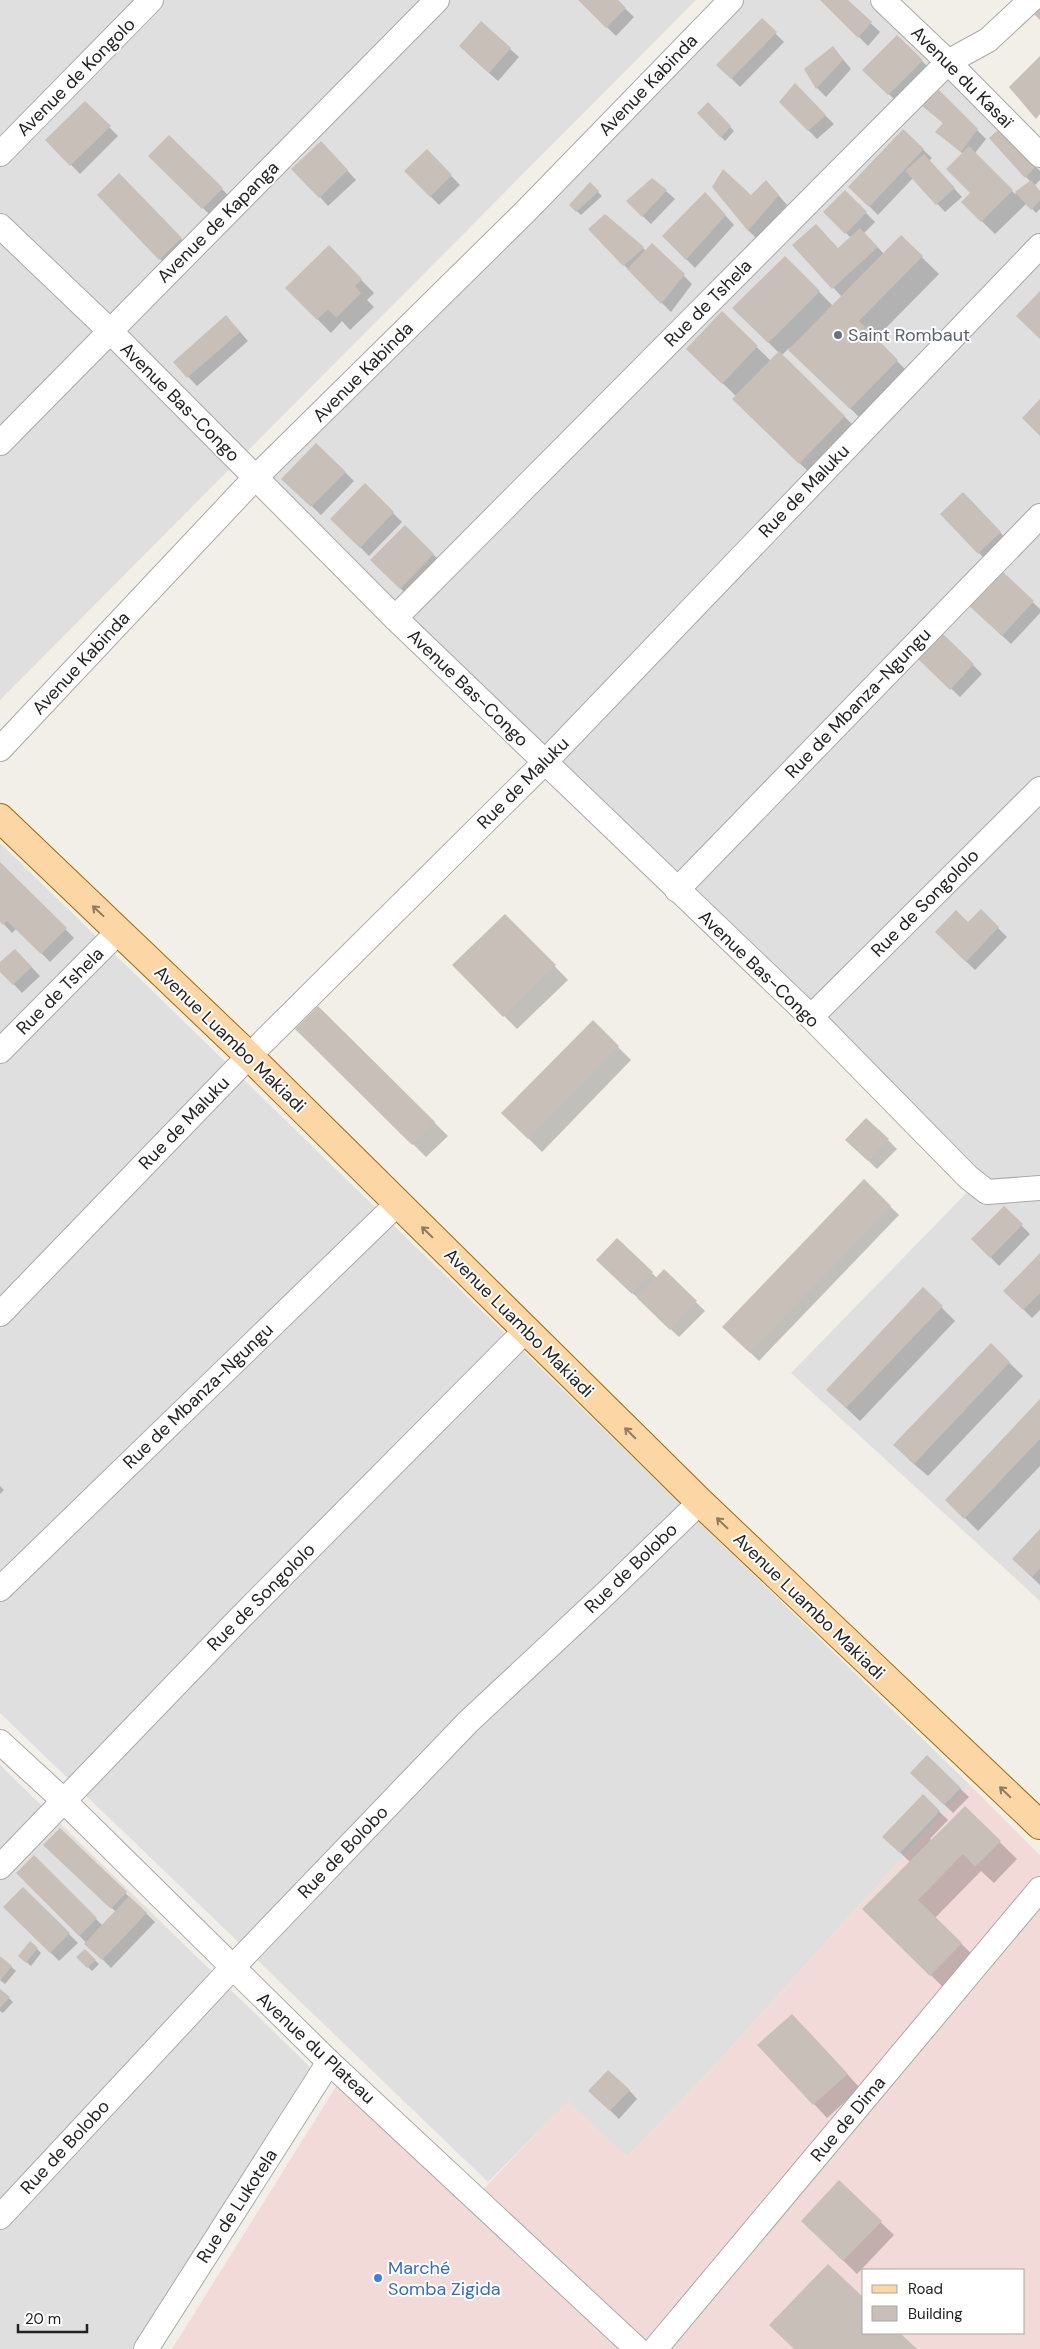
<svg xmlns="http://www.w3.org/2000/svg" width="1040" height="2349" viewBox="0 0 1040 2349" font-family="'DM Sans',sans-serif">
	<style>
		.residential { fill: #e0dfdf }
		.commercial { fill: #f2dad9; fill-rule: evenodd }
		.shadow { fill: #0003 }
		.building { fill: #c7bfb8 }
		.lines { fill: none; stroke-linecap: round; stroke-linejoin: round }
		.minor-casing { stroke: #a9a9a9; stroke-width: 26 }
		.major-casing { stroke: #a06b00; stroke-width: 30 }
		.minor { stroke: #fff; stroke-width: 24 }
		.major { stroke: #fcd6a4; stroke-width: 28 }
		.oneway { stroke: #8f7c63 }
		.worship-dot { fill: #6b7280; stroke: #fff; stroke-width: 2 }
		.shop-dot { fill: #3f7fe0; stroke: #fff; stroke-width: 2 }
		.labels { text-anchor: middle; stroke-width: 4; stroke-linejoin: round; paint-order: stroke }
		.street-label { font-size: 18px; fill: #222; stroke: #fff }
		.worship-label { font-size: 18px; fill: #5b616d; stroke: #fff; text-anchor: start }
		.shop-label { font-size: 18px; fill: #366cbe; stroke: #fff; text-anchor: start }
	</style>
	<rect width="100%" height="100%" fill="#f2efe9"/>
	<g class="residential">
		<polygon points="0,0 696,0 0,700"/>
		<polygon points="741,0 868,0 1040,167 1040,1601 791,1373 982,1177 267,480"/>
		<polygon points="0,843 969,1784 707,2074 627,2157 568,2102 488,2182 0,1713"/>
		<polygon points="0,1765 310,2067 132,2349 0,2349"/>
	</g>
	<path class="commercial" d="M969 1784 1040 1855V2349H172L337 2085 466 2207 568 2101 627 2157 707 2074ZM864 2270H1024V2333H864Z"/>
	<g class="shadow">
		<polygon points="579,0 616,0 634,17 616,36"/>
		<polygon points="822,0 846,0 880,32 868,46"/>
		<polygon points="762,20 784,42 740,87 718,65"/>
		<polygon points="897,36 930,69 898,103 864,70"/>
		<polygon points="833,47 851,69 826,97 817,88 805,69"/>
		<polygon points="510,49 519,57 498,81 469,55"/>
		<polygon points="795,85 834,124 817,139 781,102"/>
		<polygon points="939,92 986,139 975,153 1015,194 1031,182 1026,177 999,131 1040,171 1040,180 1034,186 1040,192 1040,209 1036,213 1027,203 995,234 962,202 972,193 963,154 937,132 944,124 924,106"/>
		<polygon points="85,103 118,136 80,174 47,140"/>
		<polygon points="708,104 734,131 725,141 699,113"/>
		<polygon points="903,131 932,158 929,161 962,197 945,212 913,178 878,215 850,187"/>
		<polygon points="169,137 231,198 212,217 150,156"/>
		<polygon points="427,151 460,185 439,205 406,171"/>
		<polygon points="330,152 356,180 328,206 320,197"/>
		<polygon points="119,175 194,252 173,272 160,259"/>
		<polygon points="652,179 675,199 651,224 627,201"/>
		<polygon points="766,181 787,205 757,239 748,230 751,197"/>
		<polygon points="590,184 602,196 581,215 570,205"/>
		<polygon points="845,192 875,222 864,233 884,254 901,237 939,274 875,339 915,379 868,426 789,348 782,355 858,430 813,476 747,413 736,396 687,349 722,313 771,361 779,353 734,308 785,257 833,306 842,297 794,245 839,249 851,238 825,212"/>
		<polygon points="714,203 734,225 695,268 664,236"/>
		<polygon points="652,244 692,284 671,312 624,265 643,248 646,251"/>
		<polygon points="329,247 374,293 367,300 374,307 350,330 342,321 331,333 287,288"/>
		<polygon points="235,326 248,341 197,386 174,362"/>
		<polygon points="316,444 354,481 321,515 283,479"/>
		<polygon points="365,485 402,522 369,556 332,519"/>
		<polygon points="972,502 1009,542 988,562 941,514"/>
		<polygon points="405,527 442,563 409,597 372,560"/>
		<polygon points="999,570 1040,609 1040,613 1011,644 977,612"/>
		<polygon points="941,633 982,674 960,697 918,657"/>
		<polygon points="0,863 74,938 50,962 17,928 12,933 0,920"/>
		<polygon points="981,911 1007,937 975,970 936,932 968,924"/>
		<polygon points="505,915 568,980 517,1029 454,965"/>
		<polygon points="15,950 40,976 22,993 0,970 0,964"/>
		<polygon points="318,1007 448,1136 426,1157 297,1029"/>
		<polygon points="593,1022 631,1060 542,1152 503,1113"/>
		<polygon points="847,1140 888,1140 897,1149 877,1169"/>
		<polygon points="864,1181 899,1215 759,1361 724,1327"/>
		<polygon points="1004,1208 1030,1234 999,1266 973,1239"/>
		<polygon points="617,1240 657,1278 664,1271 705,1311 679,1337 607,1269"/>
		<polygon points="1040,1255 1040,1310 1032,1318 1005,1291"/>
		<polygon points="923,1289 955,1321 860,1421 841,1403"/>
		<polygon points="991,1345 1023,1376 928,1476 908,1459"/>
		<polygon points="1040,1401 1040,1466 978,1531 960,1513"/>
		<polygon points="0,1486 4,1490 0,1494"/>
		<polygon points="1040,1531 1040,1585 1013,1559"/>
		<polygon points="927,1757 969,1797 953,1813 912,1773"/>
		<polygon points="923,1796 948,1820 930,1839 932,1841 965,1808 1017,1859 994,1883 981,1871 935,1918 979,1961 948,1992 864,1909 910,1862 884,1837"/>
		<polygon points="60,1830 155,1922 111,1968 18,1873 34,1857 103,1926 116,1912 45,1845"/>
		<polygon points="23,1888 78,1943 59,1961 5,1907"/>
		<polygon points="37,1949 41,1953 31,1966 24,1960"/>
		<polygon points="85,1951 99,1964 92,1971 78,1957"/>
		<polygon points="0,1957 16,1971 5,1984 0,1980"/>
		<polygon points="0,1990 13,2002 3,2013 0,2011"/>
		<polygon points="805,2028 860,2088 827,2118 759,2045"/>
		<polygon points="629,2090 637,2099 619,2119 590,2091"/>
		<polygon points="839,2182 894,2235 857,2274 816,2234"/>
	</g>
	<g class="building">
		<polygon points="578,0 618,0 626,8 606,28"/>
		<polygon points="820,0 848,0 872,22 858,38"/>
		<polygon points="1040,5 1040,20 1032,12"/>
		<polygon points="762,18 777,32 731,79 716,65"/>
		<polygon points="481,21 511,48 489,73 459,46"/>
		<polygon points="897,35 923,60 888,95 862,70"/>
		<polygon points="833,46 843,60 816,89 804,69"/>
		<polygon points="1040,56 1040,114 1036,119 1009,87"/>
		<polygon points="795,83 826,115 808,131 779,102"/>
		<polygon points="939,90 978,129 961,152 935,132 943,123 922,106"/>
		<polygon points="85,101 111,126 70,166 45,140"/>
		<polygon points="708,102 731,126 721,138 697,113"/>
		<polygon points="903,129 924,149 869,207 848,187"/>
		<polygon points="999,129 1037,165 1025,178 989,138"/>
		<polygon points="169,135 223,188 202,209 148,156"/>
		<polygon points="321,141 348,170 319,198 291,169"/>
		<polygon points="969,146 1013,190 981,222 961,202 970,193 946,169"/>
		<polygon points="427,149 452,175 430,197 404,171"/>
		<polygon points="924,154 955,188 936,205 905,171"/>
		<polygon points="723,169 751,195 766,180 779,195 748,231 712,187"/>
		<polygon points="119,173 182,238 159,260 97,195"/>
		<polygon points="652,178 667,190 642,217 626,201"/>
		<polygon points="1031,180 1040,191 1040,201 1031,210 1015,192"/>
		<polygon points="590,182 599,191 576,212 569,205"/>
		<polygon points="845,190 867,212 845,234 823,212"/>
		<polygon points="705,192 726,215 686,260 662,236"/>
		<polygon points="605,214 644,247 623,266 588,229"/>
		<polygon points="816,224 838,248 860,228 878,247 832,289 792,245"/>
		<polygon points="901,235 923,256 859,321 898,360 850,409 788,350"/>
		<polygon points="652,243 685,274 661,304 627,269"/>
		<polygon points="329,245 362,279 355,286 361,293 336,318 328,309 317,320 285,288"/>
		<polygon points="785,256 820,291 768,343 732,308"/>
		<polygon points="1040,291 1040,339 1016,316"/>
		<polygon points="722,311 758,346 722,384 686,349"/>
		<polygon points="226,315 240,332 187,378 173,362"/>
		<polygon points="779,351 845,416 799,464 732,399"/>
		<polygon points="1040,399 1040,436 1022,418"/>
		<polygon points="316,443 346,472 311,507 281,479"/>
		<polygon points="365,483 394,512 360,548 330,519"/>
		<polygon points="963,492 1001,532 978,554 940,514"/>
		<polygon points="405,525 434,554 400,589 370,560"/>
		<polygon points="999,568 1034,601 1002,636 966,603"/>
		<polygon points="941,632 974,664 950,690 916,657"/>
		<polygon points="0,862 67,928 41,954 7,921 3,925 0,922"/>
		<polygon points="981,909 999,927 966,962 935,932 956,910 968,922"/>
		<polygon points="505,914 556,965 503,1017 452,965"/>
		<polygon points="15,949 32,967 13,985 0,972 0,962"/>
		<polygon points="318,1006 435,1122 412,1145 295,1029"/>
		<polygon points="593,1020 619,1046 528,1139 501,1113"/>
		<polygon points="866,1118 889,1139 868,1161 845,1140"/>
		<polygon points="864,1179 891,1206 750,1353 722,1327"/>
		<polygon points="1004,1206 1023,1224 990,1258 971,1239"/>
		<polygon points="617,1238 653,1272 632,1294 596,1260"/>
		<polygon points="1040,1253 1040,1293 1023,1310 1003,1291"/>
		<polygon points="664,1269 697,1301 670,1330 637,1298"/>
		<polygon points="923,1287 943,1306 846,1408 826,1390"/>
		<polygon points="991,1343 1010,1362 914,1464 893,1445"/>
		<polygon points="1040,1399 1040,1439 964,1519 945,1500"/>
		<polygon points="1040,1529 1040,1569 1032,1577 1012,1559"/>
		<polygon points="927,1755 961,1788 944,1805 910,1773"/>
		<polygon points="923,1794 940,1811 900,1853 882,1837"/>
		<polygon points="965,1806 1001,1841 975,1867 963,1854 918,1900 962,1943 930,1976 862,1909"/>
		<polygon points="60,1828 127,1892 111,1909 43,1845"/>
		<polygon points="34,1855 97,1918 79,1936 16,1873"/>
		<polygon points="23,1887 70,1933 50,1953 3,1907"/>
		<polygon points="129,1896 147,1913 102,1960 84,1944"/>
		<polygon points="30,1941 38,1948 26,1963 18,1956"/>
		<polygon points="85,1949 96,1960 87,1968 76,1957"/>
		<polygon points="0,1956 12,1966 0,1981"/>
		<polygon points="0,1989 10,1997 0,2008"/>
		<polygon points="792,2014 848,2074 813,2105 757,2045"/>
		<polygon points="608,2070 630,2090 610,2111 588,2091"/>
		<polygon points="839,2180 882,2221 843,2261 801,2221"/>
		<polygon points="828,2264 864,2298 864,2333 900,2333 917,2349 794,2349 769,2325"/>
	</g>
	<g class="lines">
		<defs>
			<g id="minor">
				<polyline points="883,0 948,62 1040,155"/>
				<polyline points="0,154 151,0"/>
				<polyline points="0,226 110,331 395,618 811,1017 968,1177 987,1192 1040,1188"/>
				<polyline points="0,443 437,0"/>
				<polyline points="395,618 948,62 988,40 1031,0"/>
				<polyline points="0,749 255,478 526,211 731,0"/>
				<polyline points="677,890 1040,516"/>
				<polyline points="811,1017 1040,789"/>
				<polyline points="0,1051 119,931"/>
				<polyline points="0,1314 249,1056 545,762 1040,246"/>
				<polyline points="0,1589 397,1204"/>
				<polyline points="0,1742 63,1800 329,2062 637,2349"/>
				<polyline points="0,1867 240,1618 526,1330"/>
				<polyline points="0,2217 232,1968 468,1722 603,1596 700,1502"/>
				<polyline points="146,2349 329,2062"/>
				<polyline points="655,2349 1040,1889"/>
			</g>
			<polyline id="major" points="0,818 249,1056 700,1502 1040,1825"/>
		</defs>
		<use href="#minor" class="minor-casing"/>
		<use href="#major" class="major-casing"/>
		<use href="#minor" class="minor"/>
		<use href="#major" class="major"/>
	</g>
	<defs><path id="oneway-shaft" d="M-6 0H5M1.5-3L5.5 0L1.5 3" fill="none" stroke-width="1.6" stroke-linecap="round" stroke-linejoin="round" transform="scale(1.25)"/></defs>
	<g class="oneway">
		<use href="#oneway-shaft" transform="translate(98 911) rotate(-137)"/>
		<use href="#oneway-shaft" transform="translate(427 1232) rotate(-136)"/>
		<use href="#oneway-shaft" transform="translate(630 1433) rotate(-135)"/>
		<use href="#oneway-shaft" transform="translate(722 1523) rotate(-136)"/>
		<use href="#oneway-shaft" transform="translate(1005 1792) rotate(-136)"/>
	</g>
	<circle class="worship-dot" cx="838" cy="335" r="5"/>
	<circle class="shop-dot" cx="378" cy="2278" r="5"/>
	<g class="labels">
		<g class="street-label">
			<text transform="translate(76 77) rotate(-45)" y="6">Avenue de Kongolo</text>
			<text transform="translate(962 77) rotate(45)" y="6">Avenue du Kasaï</text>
			<text transform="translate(648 85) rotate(-46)" y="6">Avenue Kabinda</text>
			<text transform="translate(218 222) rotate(-45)" y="6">Avenue de Kapanga</text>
			<text transform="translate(708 303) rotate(-45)" y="6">Rue de Tshela</text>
			<text transform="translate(363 372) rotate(-45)" y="6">Avenue Kabinda</text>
			<text transform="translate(180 402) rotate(45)" y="6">Avenue Bas-Congo</text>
			<text transform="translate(804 491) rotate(-46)" y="6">Rue de Maluku</text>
			<text transform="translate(81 663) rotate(-47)" y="6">Avenue Kabinda</text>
			<text transform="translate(468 688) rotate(44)" y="6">Avenue Bas-Congo</text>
			<text transform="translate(858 703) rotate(-46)" y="6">Rue de Mbanza-Ngungu</text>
			<text transform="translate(523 783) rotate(-45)" y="6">Rue de Maluku</text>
			<text transform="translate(925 903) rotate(-45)" y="6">Rue de Songololo</text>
			<text transform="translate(759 969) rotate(44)" y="6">Avenue Bas-Congo</text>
			<text transform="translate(60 991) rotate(-45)" y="6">Rue de Tshela</text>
			<text transform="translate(230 1039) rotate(44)" y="6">Avenue Luambo Makiadi</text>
			<text transform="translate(184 1123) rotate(-46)" y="6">Rue de Maluku</text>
			<text transform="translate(519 1323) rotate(45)" y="6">Avenue Luambo Makiadi</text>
			<text transform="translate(198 1396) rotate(-44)" y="6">Rue de Mbanza-Ngungu</text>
			<text transform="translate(631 1568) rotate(-44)" y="6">Rue de Bolobo</text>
			<text transform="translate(261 1597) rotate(-45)" y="6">Rue de Songololo</text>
			<text transform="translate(809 1606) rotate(44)" y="6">Avenue Luambo Makiadi</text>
			<text transform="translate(343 1852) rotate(-46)" y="6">Rue de Bolobo</text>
			<text transform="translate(316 2048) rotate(43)" y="6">Avenue du Plateau</text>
			<text transform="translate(848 2119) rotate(-50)" y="6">Rue de Dima</text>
			<text transform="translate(65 2147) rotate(-47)" y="6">Rue de Bolobo</text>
			<text transform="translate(237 2206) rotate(-57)" y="6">Rue de Lukotela</text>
		</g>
		<g class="worship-label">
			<text x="848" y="341">Saint Rombaut</text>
		</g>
		<g class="shop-label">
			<text x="388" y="2274">Marché<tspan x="388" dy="21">Somba Zigida</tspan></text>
		</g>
	</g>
	<rect x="862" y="2269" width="162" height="65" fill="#ffffff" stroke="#a7a7a7"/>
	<rect x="872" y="2285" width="25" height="8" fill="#fcd6a4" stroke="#a7a7a7"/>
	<text x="908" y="2294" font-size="15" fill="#222222">Road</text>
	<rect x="872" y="2306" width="25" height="15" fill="#c7bfb8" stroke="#a7a7a7"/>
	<text x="908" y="2319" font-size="15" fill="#222222">Building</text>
	<path d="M18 2324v8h69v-8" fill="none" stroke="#222222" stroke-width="2.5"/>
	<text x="25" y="2324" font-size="15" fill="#222222" stroke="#ffffff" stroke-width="4" paint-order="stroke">20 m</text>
</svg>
